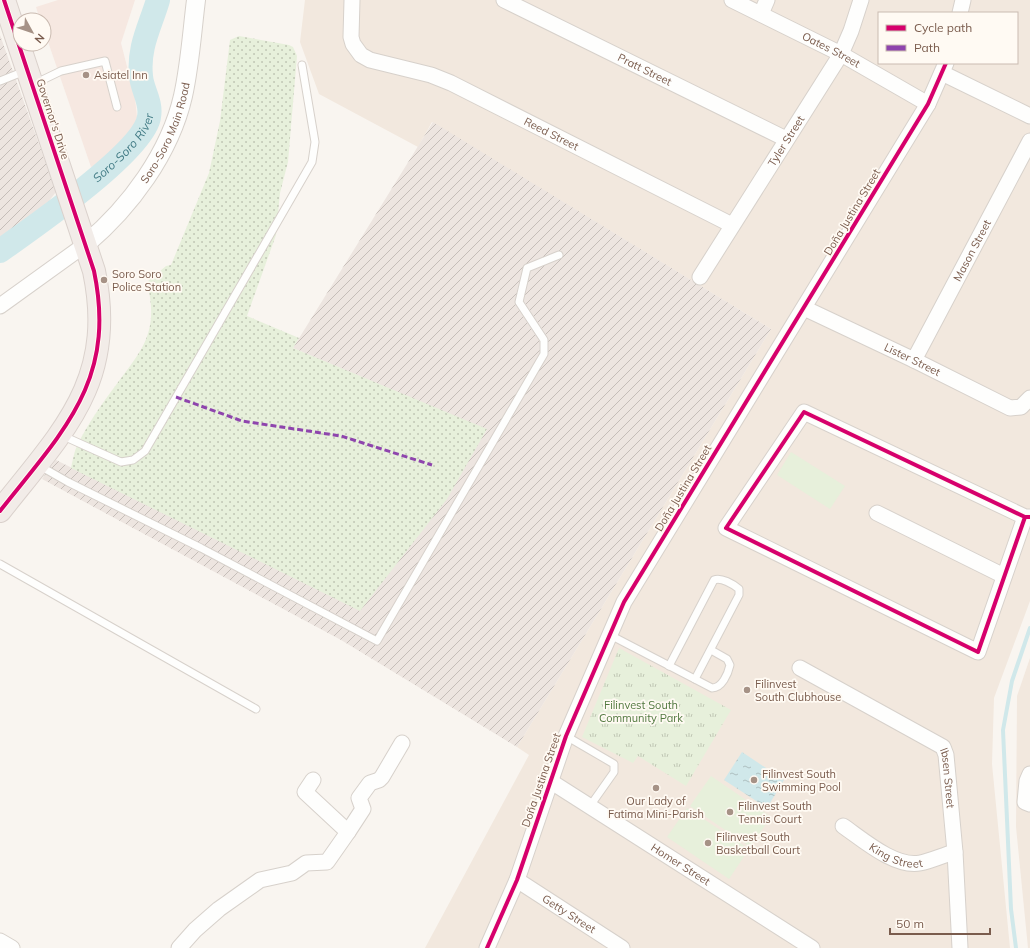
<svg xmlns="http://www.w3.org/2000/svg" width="1030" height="948" viewBox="0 0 1030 948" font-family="Mulish,sans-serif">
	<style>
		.residential { fill: #f2e8de; fill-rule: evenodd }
		.commercial { fill: #f6e8e1 }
		.industrial { fill: url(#industrial-furrows) }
		.grass { fill: url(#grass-dots) }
		.park { fill: url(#park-tufts) }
		.pitch { fill: #e7f0db }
		.water { fill: url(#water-ripples) }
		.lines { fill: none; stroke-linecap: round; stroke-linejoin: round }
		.stream { stroke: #d0e8ea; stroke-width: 4 }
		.river { stroke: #d0e8ea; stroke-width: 24 }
		.service-casing { stroke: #d7d1cb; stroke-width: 9 }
		.minor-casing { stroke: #d7d1cb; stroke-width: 17 }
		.tertiary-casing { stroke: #d7d1cb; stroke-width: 20 }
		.trunk-casing { stroke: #dad1cc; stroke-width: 24 }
		.service { stroke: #fefefd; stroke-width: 7 }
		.minor { stroke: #fefefd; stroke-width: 15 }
		.tertiary { stroke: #fefefd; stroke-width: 18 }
		.trunk { stroke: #f2ece8; stroke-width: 22 }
		.quiet { stroke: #8e44ad; stroke-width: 3; stroke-dasharray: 6 3; stroke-linecap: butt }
		.cycleway-casing { stroke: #fffaf3; stroke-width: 6 }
		.cycleway { stroke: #d6006c; stroke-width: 4 }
		.poi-dot { fill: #a69286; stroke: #fffaf3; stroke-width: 1.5 }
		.labels { text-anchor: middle; stroke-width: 3.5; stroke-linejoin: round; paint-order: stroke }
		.street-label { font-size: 11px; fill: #7a5c4d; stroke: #fffaf3 }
		.poi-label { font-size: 11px; fill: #7a5c4d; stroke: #fffaf3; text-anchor: start }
		.park-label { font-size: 11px; fill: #537a41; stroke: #fffaf3 }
		.water-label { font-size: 12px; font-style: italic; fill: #437c86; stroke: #fffaf3 }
	</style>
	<defs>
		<pattern id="industrial-furrows" width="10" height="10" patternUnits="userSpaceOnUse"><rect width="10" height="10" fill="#ede5e0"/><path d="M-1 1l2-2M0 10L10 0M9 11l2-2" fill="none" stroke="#c5bdb8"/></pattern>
		<pattern id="grass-dots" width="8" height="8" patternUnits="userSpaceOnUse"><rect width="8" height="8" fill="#e7f0db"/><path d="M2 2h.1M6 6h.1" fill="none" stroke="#c0c6b4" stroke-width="1.8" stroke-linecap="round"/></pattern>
		<pattern id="park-tufts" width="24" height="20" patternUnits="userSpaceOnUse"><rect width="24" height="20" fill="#e7f0db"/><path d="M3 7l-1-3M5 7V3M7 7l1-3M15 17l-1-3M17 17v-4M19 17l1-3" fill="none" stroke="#c0c6b4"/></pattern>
		<pattern id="water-ripples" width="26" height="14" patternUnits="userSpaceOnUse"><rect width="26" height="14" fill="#d0e8ea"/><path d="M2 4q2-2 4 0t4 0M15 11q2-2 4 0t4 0" fill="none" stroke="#aebfc0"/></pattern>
	</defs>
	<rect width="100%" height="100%" fill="#f9f5f0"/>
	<g class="residential">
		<path d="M305 0H1030V601L994 698 992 764 1010 948H425L529 755 517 747 771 329 432 122 418 147 319 94 300 42ZM879 13H1017V63H879Z"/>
		<polygon points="1030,658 1030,948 1028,948 1016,827 1017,696"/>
	</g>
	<polygon class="commercial" points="58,0 135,0 121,43 135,98 137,117 132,133 119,149 107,162 91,167 44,30 44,20 40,20 36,7"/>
	<g class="industrial">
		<polygon points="0,35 56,192 33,221 0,240"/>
		<polygon points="433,122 771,329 517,747 341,640 42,479 56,460 360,610 487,430 293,348"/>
	</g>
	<path class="grass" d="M239 36 289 45 293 47 297 56 288 162 280 193 276 235 247 316 299 338 293 348 487 429 447 499 360 611 71 468C73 460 74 451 78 444 87 425 103 402 116 385 144 348 159 331 147 282L166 266 171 265 209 173 220 121 230 40Z"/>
	<polygon class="park" points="619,648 731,710 686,786 638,756 633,763 582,737"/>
	<g class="pitch">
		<polygon points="791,452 845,486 830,509 777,475"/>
		<polygon points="711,776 771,817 750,847 690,806"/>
		<polygon points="687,808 749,849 729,879 667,837"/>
	</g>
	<polygon class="water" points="742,752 784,780 767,808 724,780"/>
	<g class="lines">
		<polyline class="stream" points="1016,948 1011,909 1003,730 1012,681 1030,628"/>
		<path class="river" id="s1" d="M0 251C31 229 144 151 149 117 152 102 142 90 141 76 138 47 150 27 158 0"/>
		<defs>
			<g id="service">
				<polyline points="0,81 25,71"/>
				<polyline points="34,84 61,71 105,61 117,107"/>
				<polyline points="61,435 121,462 133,460 145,451 312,162 315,142 302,65"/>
				<polyline points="40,466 68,482 201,548 377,641 544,354 544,340 519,302 527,268 559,255"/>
				<polyline points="0,564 256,709"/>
				<path d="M610 635 712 688C722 688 728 674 730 665L727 659 711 650"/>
				<path d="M669 666 714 580C721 577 733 584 739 589V595L695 679"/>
				<polyline points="566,736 614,764 614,772 590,806"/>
			</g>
			<g id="minor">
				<path id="s2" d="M352 0 351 37 353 44 361 55 370 60 431 75 451 83 732 225"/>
				<path id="s3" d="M504 0 786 139"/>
				<path id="s4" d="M732 0 841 54 928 104"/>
				<polyline points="960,13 963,0"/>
				<polyline points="761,14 767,0"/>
				<polyline points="942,73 1030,116"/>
				<path id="s5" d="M700 277 841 54 851 31 861 0"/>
				<polyline points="0,306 86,244"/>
				<path id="s6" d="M804 308 914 360 1010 408 1021 407 1030 398"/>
				<path id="s7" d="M914 360 1030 141"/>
				<polyline points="877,513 1004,576"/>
				<polyline points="1025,517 978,652 726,528 804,412 1025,517 1030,517"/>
				<path id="s8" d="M800 668 943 747 946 755 955 852 960 948"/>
				<polyline points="1030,774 1027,781 1025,802 1030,804"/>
				<path id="s9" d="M550 781 812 948"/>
				<path id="s10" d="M843 826C862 839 895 868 920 863 931 861 943 855 955 852"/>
				<polyline points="348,832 363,809 359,798 370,783 379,780 382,777 402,743"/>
				<path id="s11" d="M517 880 622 948"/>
				<polyline points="0,941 12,948"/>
				<polyline points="179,948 195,930 219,909 260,880 292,873 306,863 327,862 348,832 305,792 313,780"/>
				<polyline points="487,948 517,880 566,736 624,602 928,104 946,63"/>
			</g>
			<g id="tertiary">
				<path id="s12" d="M86 244C130 207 170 153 183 96 190 65 192 32 196 0"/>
			</g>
			<path id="trunk" d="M0 511C63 431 117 381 94 271L4 0"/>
		</defs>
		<use href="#service" class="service-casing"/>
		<use href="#minor" class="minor-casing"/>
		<use href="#tertiary" class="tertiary-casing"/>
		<use href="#trunk" class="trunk-casing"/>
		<use href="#service" class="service"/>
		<use href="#minor" class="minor"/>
		<use href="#tertiary" class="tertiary"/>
		<use href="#trunk" class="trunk"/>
		<polyline class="quiet" points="176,397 242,421 341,436 432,465"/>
		<defs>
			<g id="cycleway">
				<path d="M0 511C63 431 117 381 94 271L4 0"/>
				<polyline points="1025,517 978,652 726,528 804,412 1025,517 1030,517"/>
				<polyline points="487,948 517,880 566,736 624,602 928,104 946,63"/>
			</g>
		</defs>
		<use href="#cycleway" class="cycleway-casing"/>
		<use href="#cycleway" class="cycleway"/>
	</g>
	<g class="poi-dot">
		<circle cx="86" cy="75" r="4"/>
		<circle cx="104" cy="280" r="4"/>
		<circle cx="747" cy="690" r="4"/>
		<circle cx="754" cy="780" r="4"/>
		<circle cx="656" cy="788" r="4"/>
		<circle cx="730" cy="812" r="4"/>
		<circle cx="708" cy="843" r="4"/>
	</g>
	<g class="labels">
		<g class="street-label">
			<text dy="4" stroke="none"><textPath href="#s4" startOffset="111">Oates Street</textPath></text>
			<text dy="4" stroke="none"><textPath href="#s3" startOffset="157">Pratt Street</textPath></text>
			<text transform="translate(53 119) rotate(72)" y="4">Governor's Drive</text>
			<text dy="4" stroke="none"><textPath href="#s12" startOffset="139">Soro-Soro Main Road</textPath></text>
			<text dy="4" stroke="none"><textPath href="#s2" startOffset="265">Reed Street</textPath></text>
			<text dy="4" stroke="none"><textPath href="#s5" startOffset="161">Tyler Street</textPath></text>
			<text transform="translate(852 212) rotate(-59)" y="4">Doña Justina Street</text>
			<text dy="4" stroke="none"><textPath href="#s7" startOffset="124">Mason Street</textPath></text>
			<text dy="4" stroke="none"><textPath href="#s6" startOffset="120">Lister Street</textPath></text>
			<text transform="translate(683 488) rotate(-59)" y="4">Doña Justina Street</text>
			<text dy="4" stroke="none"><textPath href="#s8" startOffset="195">Ibsen Street</textPath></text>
			<text transform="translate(541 780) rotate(-71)" y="4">Doña Justina Street</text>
			<text dy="4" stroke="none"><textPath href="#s10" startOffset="62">King Street</textPath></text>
			<text dy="4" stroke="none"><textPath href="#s9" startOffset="155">Homer Street</textPath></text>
			<text dy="4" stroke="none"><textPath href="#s11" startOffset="62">Getty Street</textPath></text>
		</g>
		<g class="poi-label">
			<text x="94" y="79">Asiatel Inn</text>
			<text x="112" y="278">Soro Soro<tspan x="112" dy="13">Police Station</tspan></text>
			<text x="755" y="688">Filinvest<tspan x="755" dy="13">South Clubhouse</tspan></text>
			<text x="762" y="778">Filinvest South<tspan x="762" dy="13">Swimming Pool</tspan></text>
			<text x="656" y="805" text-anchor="middle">Our Lady of<tspan x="656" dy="13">Fatima Mini-Parish</tspan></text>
			<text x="738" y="810">Filinvest South<tspan x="738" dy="13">Tennis Court</tspan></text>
			<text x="716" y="841">Filinvest South<tspan x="716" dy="13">Basketball Court</tspan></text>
		</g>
		<g class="park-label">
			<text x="641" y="709">Filinvest South<tspan x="641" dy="13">Community Park</tspan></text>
		</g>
		<g class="water-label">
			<text dy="4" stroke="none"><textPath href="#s1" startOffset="162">Soro-Soro River</textPath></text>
		</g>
	</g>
	<rect x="878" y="12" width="140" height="52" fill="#fffaf3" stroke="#cabbb1"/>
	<rect x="886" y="25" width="20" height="6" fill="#d6006c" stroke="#cabbb1"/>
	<text x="914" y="32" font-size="12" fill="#7a5c4d">Cycle path</text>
	<rect x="886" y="45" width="20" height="6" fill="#8e44ad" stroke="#cabbb1"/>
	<text x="914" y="52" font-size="12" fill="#7a5c4d">Path</text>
	<g transform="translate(32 32) rotate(130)"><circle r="19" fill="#fffaf3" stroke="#cabbb1"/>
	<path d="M0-3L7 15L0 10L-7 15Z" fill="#a69286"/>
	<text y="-6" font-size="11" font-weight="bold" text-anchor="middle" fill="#7a5c4d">N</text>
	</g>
	<path d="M890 928v6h100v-6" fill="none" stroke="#7a5c4d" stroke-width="2"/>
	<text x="896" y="928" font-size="12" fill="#7a5c4d" stroke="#fffaf3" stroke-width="3" paint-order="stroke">50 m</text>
</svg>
